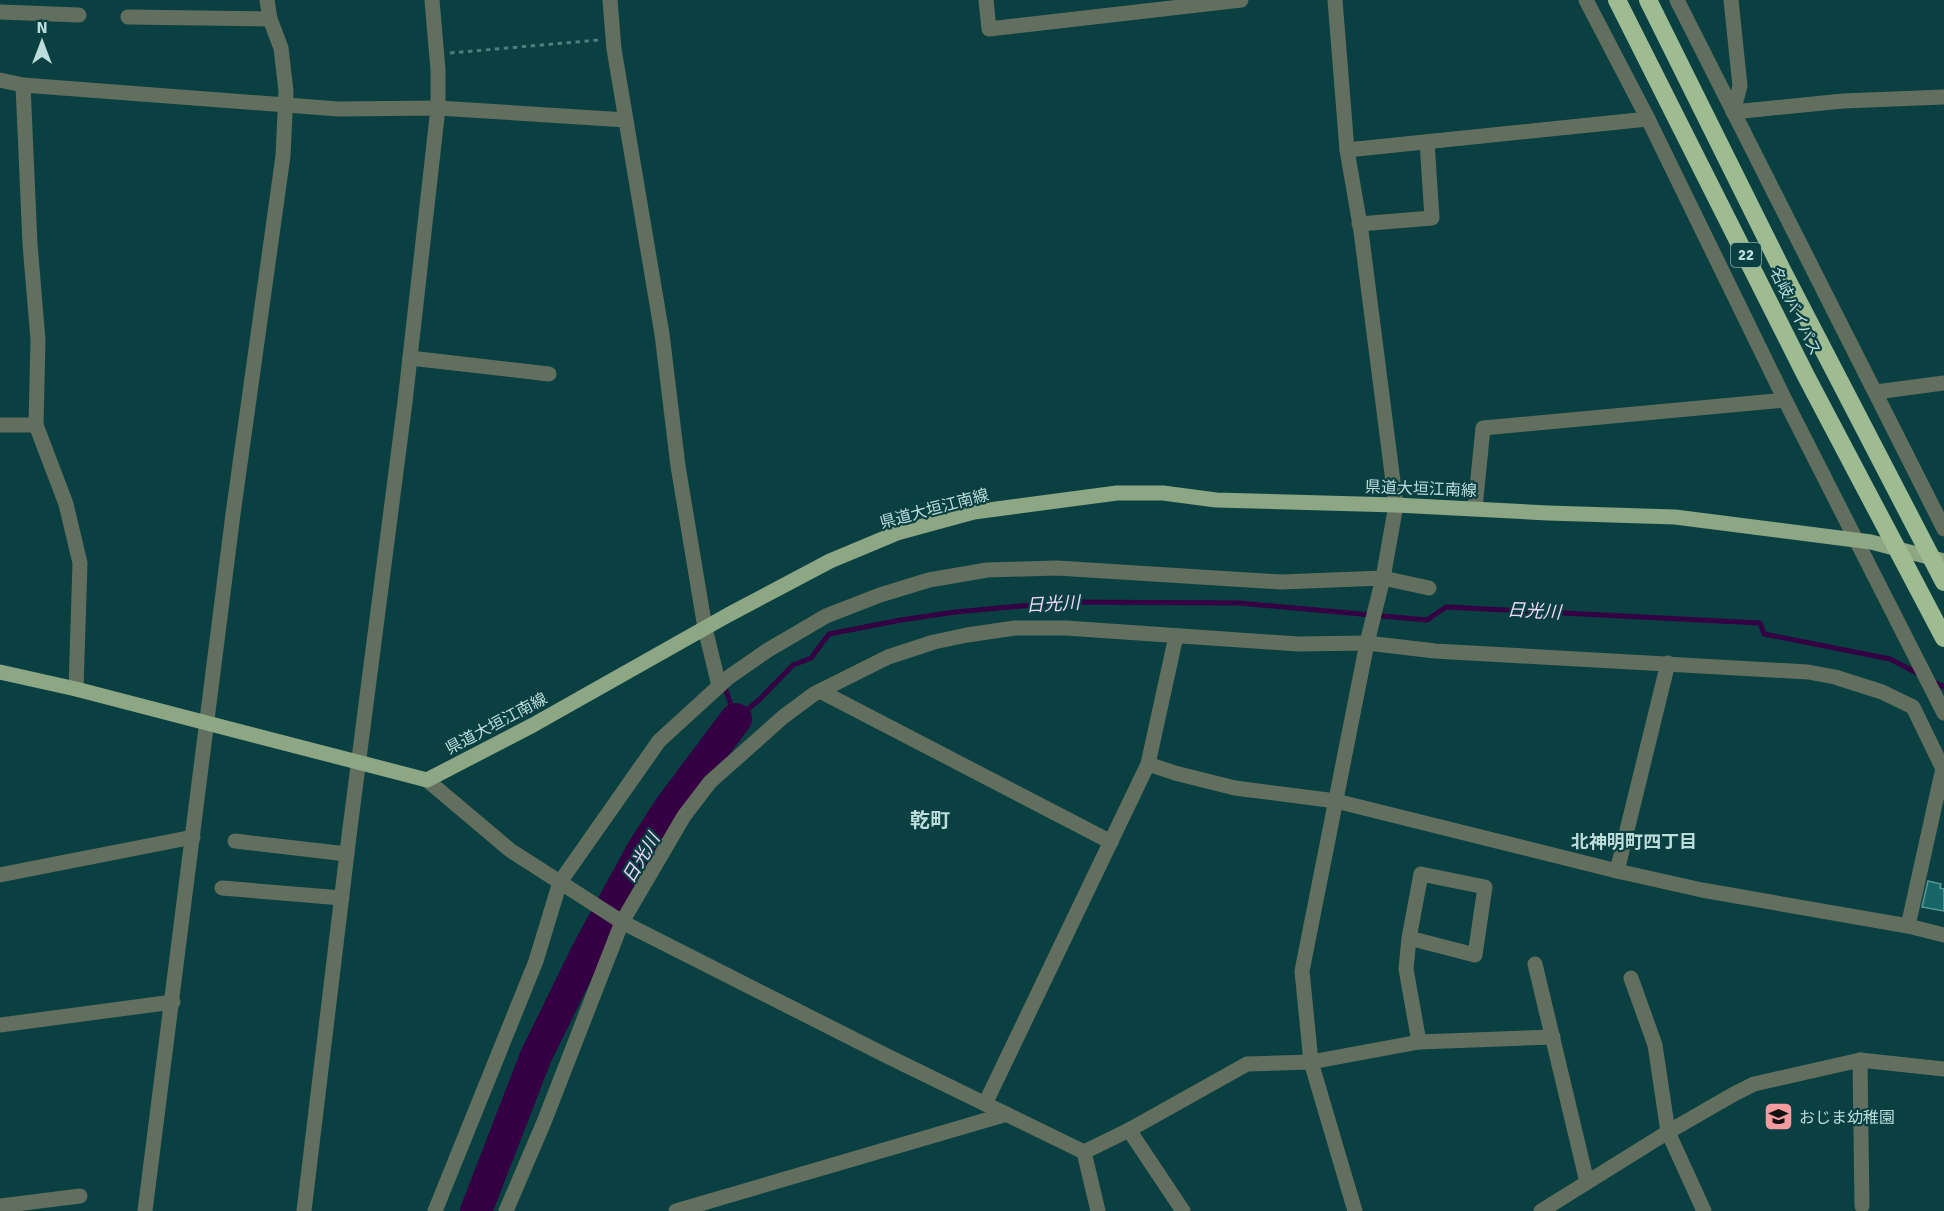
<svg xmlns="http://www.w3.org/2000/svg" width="1944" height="1211" viewBox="0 0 1944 1211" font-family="Signika,'Noto Sans JP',sans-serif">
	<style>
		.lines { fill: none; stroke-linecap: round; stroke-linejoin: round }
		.stream { stroke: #340043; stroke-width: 5 }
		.river { stroke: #340043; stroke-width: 32 }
		.building { fill: #176566; stroke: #589899; stroke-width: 1.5 }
		.path { stroke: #4f7d7d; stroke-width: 3; stroke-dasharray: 4.5 4.5; stroke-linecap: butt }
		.minor { stroke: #636f5e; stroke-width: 15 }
		.major { stroke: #8da683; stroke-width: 15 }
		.highway { stroke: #9ebb91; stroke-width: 18 }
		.labels { text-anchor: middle; stroke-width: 4.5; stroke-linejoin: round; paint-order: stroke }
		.shield { fill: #0a4041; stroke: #87adae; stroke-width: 1.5 }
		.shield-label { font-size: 15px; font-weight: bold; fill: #bddcdc }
		.street-label { font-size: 16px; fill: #bddcdc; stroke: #0a4041 }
		.poi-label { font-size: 16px; fill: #bddcdc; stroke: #0a4041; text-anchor: start }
		.water-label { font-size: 18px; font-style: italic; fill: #f3d7fe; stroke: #0a4041 }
		.neighbourhood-label { font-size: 18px; font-weight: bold; fill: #bddcdc; stroke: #0a4041 }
		.quarter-label { font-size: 20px; font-weight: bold; fill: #bddcdc; stroke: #0a4041 }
	</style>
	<rect width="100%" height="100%" fill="#0a4041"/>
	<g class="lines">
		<g class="stream">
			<polyline points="1932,681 1944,687"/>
			<polyline points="724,685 736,719 759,700 793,665 811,658 829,634 901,620 955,612 1066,602 1239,603 1427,620 1446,607 1760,623 1764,634 1890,659 1919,674"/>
		</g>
		<polyline class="river" points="476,1211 536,1056 587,952 642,851 668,810 736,719"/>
	</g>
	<polygon class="building" points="1928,881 1941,884 1940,888 1944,889 1944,911 1922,907"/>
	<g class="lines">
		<polyline class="path" points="450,53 599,40"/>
		<g class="minor">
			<polyline points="610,0 614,49 662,334 678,466 705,628 719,686"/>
			<polyline points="986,0 989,29 1241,0"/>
			<polyline points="1335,0 1347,150 1361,231 1396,505 1383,578 1367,643 1302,971 1311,1062 1355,1211"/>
			<polyline points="1677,0 1944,529"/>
			<polyline points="1731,0 1740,86 1733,112 1843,101 1944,97"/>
			<polyline points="0,12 79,15"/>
			<polyline points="128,17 270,19"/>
			<polyline points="0,80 23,85 338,109 438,108 626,120"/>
			<polyline points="23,85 30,244 38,340 36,425 66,504 80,563 76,689"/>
			<polyline points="1648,119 1785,400 1944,713"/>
			<polyline points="1347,150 1648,119 1586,0"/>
			<polyline points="1359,224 1432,218 1427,142"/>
			<polyline points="410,358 549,374"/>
			<polyline points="1876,392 1944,383"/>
			<polyline points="0,425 36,425"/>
			<polyline points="1475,508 1483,428 1785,400"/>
			<polyline points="820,691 1111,842"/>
			<polyline points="1148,764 1176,636"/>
			<polyline points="427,780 510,850 622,922 885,1055 1084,1152"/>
			<polyline points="235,841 347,854"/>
			<polyline points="1617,871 1668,663"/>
			<polyline points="0,875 193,837"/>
			<polyline points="222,888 342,898"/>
			<polyline points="1908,926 1943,768"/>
			<polyline points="1409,938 1421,874 1485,887 1475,955 1409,938 1406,969 1419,1042"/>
			<polyline points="1535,964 1587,1182"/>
			<polyline points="1631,978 1655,1045 1668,1132 1704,1211"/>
			<polyline points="0,1025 173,1002"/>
			<polyline points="1860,1060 1862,1206"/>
			<polyline points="985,1104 1148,764 1175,773 1235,788 1336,801 1617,871 1702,890 1908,926 1944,935"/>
			<polyline points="1129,1130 1183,1211"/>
			<polyline points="1084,1152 1129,1130 1247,1064 1311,1062 1419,1042 1553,1037"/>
			<polyline points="1084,1152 1098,1211"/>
			<polyline points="0,1206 80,1196"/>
			<polyline points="145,1211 233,514 283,156 286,91 281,48 270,19 267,0"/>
			<polyline points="304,1211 349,836 405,402 438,108 438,70 432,0"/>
			<polyline points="435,1211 536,961 560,882 659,741 729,677 768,650 826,616 880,595 929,580 987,570 1057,568 1281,582 1383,578 1429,588"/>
			<polyline points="506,1211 544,1122 622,922 684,816 710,782 783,717 814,694 888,657 934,642 967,635 1015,628 1066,628 1298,644 1367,643 1435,651 1808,672 1835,677 1882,692 1913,707 1944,771"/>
			<polyline points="676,1211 1007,1114"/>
			<polyline points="1541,1211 1668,1132 1734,1094 1754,1084 1860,1060 1944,1069"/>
		</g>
		<polyline class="major" points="0,672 76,689 427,780 533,725 728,615 830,561 897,533 974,512 1117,493 1163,493 1216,500 1396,505 1548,513 1675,517 1871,542 1944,561"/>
		<g class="highway">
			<polyline points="1617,0 1806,376 1944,638"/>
			<polyline points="1648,0 1782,270 1944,582"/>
		</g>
	</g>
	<defs>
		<symbol id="school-square" viewBox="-11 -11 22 22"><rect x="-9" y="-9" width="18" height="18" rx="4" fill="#f49b9f" stroke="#0a4041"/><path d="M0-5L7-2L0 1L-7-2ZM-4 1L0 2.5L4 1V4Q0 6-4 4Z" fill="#111"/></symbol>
	</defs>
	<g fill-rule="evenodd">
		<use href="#school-square" x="1762" y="1100" width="33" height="33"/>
	</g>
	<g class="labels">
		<rect class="shield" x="1731" y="243" width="30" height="24" rx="4.5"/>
		<g class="shield-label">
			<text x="1746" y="260">22</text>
		</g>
		<g class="street-label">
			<text transform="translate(1796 311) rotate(64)" y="6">名岐バイパス</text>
			<text transform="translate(1421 488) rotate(2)" y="6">県道大垣江南線</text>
			<text transform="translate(934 508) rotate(-15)" y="6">県道大垣江南線</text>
			<text transform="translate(496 723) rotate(-28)" y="6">県道大垣江南線</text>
		</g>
		<g class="poi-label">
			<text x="1799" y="1123">おじま幼稚園</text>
		</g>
		<g class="water-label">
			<text transform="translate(1053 604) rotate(-3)" y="6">日光川</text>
			<text transform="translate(1534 611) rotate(3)" y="6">日光川</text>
			<text transform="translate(641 858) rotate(-59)" y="6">日光川</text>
		</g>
		<g class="neighbourhood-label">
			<text x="1634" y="848">北神明町四丁目</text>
		</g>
		<g class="quarter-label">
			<text x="930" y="827">乾町</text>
		</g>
	</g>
	<g transform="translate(42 42)" stroke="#0a4041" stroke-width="4.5" paint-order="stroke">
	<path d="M0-4.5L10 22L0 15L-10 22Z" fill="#bddcdc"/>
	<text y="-9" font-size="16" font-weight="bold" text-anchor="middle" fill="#bddcdc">N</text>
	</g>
</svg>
